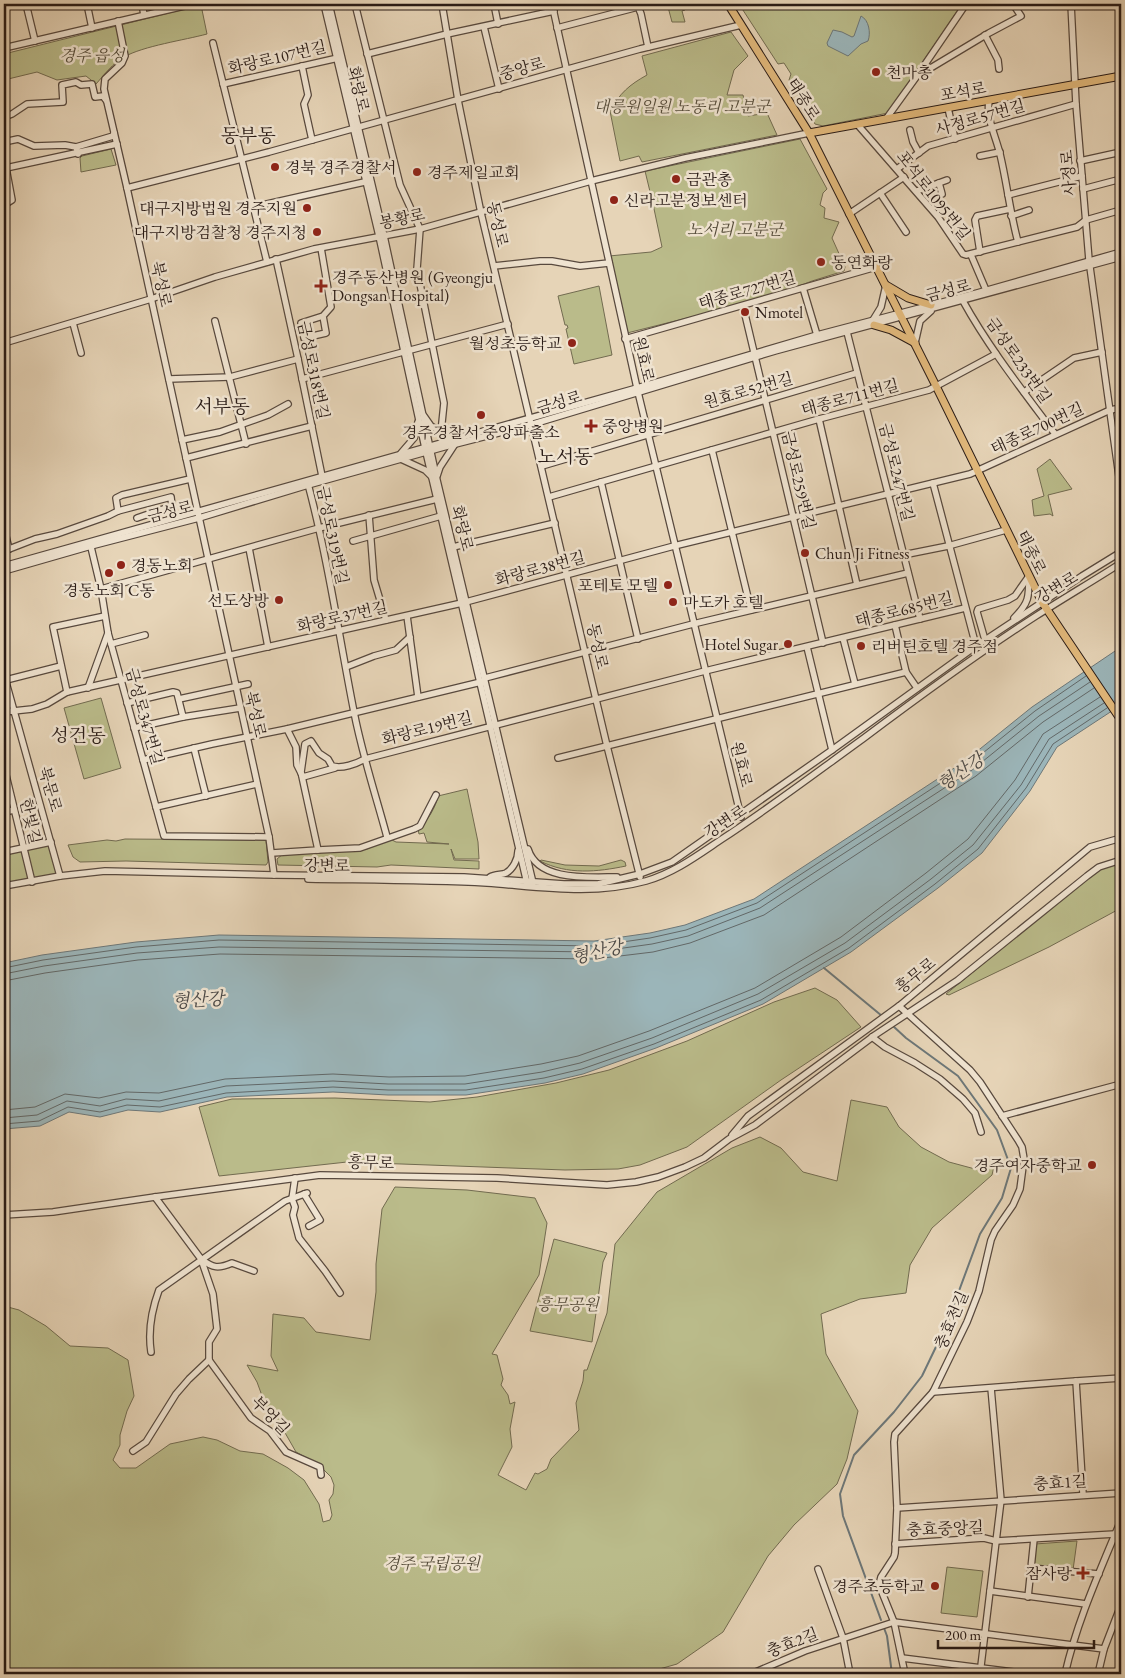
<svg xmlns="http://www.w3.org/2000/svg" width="1125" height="1678" viewBox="0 0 1125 1678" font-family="'EB Garamond','Noto Serif KR',serif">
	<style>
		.green { fill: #babb8a; stroke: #726b50 }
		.water { fill: #9bb5b9; stroke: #6d7778 }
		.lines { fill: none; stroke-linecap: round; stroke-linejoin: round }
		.shore { stroke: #626868; stroke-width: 1 }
		.stream { stroke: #6d7778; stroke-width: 2 }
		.minor-casing { stroke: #58493e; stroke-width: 8 }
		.major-casing { stroke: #291b16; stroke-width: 9 }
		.minor { stroke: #efe3d0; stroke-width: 5.5 }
		.major { stroke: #e3ba7c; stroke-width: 7 }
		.poi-dot { fill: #8f2418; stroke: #efe3d0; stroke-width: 2 }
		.labels { text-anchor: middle; stroke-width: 5; stroke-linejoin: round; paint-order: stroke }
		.park-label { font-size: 16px; font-style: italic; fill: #544b39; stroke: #efe3d0 }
		.street-label { font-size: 16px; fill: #291b16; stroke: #efe3d0 }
		.poi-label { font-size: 16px; fill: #291b16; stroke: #efe3d0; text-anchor: start }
		.water-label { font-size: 18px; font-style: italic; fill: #4b4947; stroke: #efe3d0 }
		.quarter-label { font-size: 19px; fill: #291b16; stroke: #efe3d0 }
	</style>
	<rect width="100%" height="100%" fill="#e6d4b7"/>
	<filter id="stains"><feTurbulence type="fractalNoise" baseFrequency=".004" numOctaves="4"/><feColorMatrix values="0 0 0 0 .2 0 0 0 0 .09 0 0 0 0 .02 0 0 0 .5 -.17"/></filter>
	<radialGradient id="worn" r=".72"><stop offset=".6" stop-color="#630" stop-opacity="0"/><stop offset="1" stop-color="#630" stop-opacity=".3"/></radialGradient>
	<g class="green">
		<polygon points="680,4 686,4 687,7 684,7 685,10 682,11 685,22 672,22 668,7"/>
		<polygon points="739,4 962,4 888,113 823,126 815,124 789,80 791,74 784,63 778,64"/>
		<path d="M201 5 207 34C185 40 143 46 124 57 113 63 105 74 96 84L86 76 57 80 37 72 4 80V54Z"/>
		<path d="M731 32 748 56 734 70 727 95H743L748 116 767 113 777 135 642 162 639 156 620 161 610 111C620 93 629 85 647 75L642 56Z"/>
		<polygon points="800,139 827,189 823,193 820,205 825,208 824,218 839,222 832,238 845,267 844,271 812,281 771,297 627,333 609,256 651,252 662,247 653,204 645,171"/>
		<polygon points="111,149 116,165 81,172 80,158 82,156"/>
		<polygon points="599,286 612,355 574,364 566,329 568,328 567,325 565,325 558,296"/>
		<polygon points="1050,459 1072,489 1048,495 1053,516 1050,514 1034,516 1032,500 1044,496 1037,469"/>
		<polygon points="101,698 121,768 84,779 64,708"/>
		<path d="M467 789 478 842 479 859H455L451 849 454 860 479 861V869L391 865 377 867 278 865 277 859 283 854 367 849 390 839 396 842 449 844 427 842 424 833 419 834 418 829C427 822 436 807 438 796Z"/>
		<polygon points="125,839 266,840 268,862 266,865 126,861 80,862 73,857 68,845 107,840 116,841"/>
		<polygon points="51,842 60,876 4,886 4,852"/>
		<path d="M541 860 565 865 599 866 621 860 625 862 626 866C597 872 568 875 540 861Z"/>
		<polygon points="1121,863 1121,908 1049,947 949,995 946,994 1100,869"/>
		<polygon points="815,988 837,1000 861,1027 781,1080 687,1147 640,1165 618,1169 565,1170 347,1162 219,1176 199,1107 232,1099 335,1098 430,1102 477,1097 556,1083 609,1070 687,1041 774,1002"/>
		<polygon points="851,1100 887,1107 899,1127 921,1147 949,1162 975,1169 995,1162 992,1175 932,1228 910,1265 906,1293 860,1299 821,1314 826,1354 858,1411 847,1459 837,1484 794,1525 768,1556 723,1632 677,1664 642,1674 4,1674 4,1306 19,1310 46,1326 70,1346 108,1348 128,1360 134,1396 127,1411 120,1435 120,1445 113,1460 120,1468 136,1468 170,1444 203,1437 217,1440 240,1451 263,1454 288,1468 304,1480 319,1504 323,1522 330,1520 332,1515 329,1500 333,1494 334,1485 331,1477 318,1464 296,1452 280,1424 265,1404 257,1382 247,1365 278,1371 271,1356 273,1314 304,1318 316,1332 370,1340 376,1292 376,1264 382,1209 395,1187 467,1190 535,1198 547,1223 539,1275 492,1354 497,1355 503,1379 501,1385 508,1395 510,1404 515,1402 510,1429 512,1447 498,1475 526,1490 535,1473 538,1474 547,1469 551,1459 579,1430 576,1403 583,1381 584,1370 587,1370 607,1313 615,1244 657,1192 732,1148 760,1137 781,1148 803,1172 837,1181"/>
		<polygon points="554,1239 607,1253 603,1262 592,1342 530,1331"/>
		<polygon points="1077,1541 1073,1570 1033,1567 1035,1544"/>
		<polygon points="947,1567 983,1571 977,1617 941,1613"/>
	</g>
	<g class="water">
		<path d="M861 16C869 20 871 33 868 41L861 44 848 56 828 46 827 43 833 30 842 32 852 37 854 36Z"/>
		<polygon points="1121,647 1121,705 1057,747 1030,791 982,853 938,888 851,952 763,1004 656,1048 583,1074 545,1083 466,1095 388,1095 333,1092 227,1097 160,1112 128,1110 100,1117 69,1112 40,1126 4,1129 4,963 42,955 136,942 219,935 594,941 650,933 685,925 754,899 965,761 1032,707"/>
	</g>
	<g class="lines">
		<g class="shore">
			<polyline points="4,968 43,960 136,947 219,940 595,946 650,938 686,930 757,903 968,765 1035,711 1086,676"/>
			<polyline points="4,974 44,966 137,953 219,947 595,952 652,944 688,936 760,908 972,770 1039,716 1090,682"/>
			<polyline points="4,981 45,973 138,960 220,954 595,959 653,952 690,943 764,915 976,776 1043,722 1094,688"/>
			<polyline points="4,1110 35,1107 65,1094 99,1098 126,1092 159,1093 225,1079 333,1074 389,1077 465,1076 541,1064 578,1056 649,1031 755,988 841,937 926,873 968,839 1015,780 1043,734 1100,697"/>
			<polyline points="4,1118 37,1115 67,1101 100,1106 126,1099 159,1101 226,1086 333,1081 388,1084 465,1084 542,1072 580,1063 652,1038 758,994 845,943 931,879 973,845 1021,785 1049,739 1104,703"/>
			<polyline points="4,1124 39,1121 68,1107 100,1112 127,1105 160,1107 226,1093 333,1087 388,1090 466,1090 544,1078 582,1069 654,1044 761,1000 849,948 935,884 978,849 1026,788 1053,744 1107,708"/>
		</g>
		<g class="stream">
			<polyline points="824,968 882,1016"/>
			<polyline points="881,1620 843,1516 840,1494 854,1455 894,1412 922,1376 946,1326 980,1234 1002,1198 1011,1168 997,1130 958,1076 906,1038 893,1026"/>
			<polyline points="884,1628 887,1636 892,1674"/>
		</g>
		<defs>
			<g id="minor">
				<polyline points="26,4 35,41"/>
				<polyline points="87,4 92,28"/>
				<polyline points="142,4 144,15"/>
				<polyline points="324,4 379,236 425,448 527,883"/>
				<polyline points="329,4 384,236 437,480 533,883"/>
				<polyline points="355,4 400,185 420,229 417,269 444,403 441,432"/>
				<polyline points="442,4 458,100 481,213 607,746 640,877"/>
				<polyline points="494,4 498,24"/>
				<polyline points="552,4 637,388 741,817"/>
				<polyline points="637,4 641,14 648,47"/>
				<polyline points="1071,4 1076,104 1089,260 1121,491"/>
				<polyline points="118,21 125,56 122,63 105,79 104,89 127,188 269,837 274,875"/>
				<polyline points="484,27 499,89"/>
				<polyline points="557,28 638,7"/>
				<polyline points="985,35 998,60 999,69"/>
				<polyline points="213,43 267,262"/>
				<polyline points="4,48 193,4"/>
				<polyline points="367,54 447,34 554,11"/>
				<polyline points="302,66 308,95 304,104 312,140"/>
				<polyline points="919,75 989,33 1021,16 1013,4"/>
				<polyline points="223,84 338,58"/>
				<path d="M989 101C986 118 996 137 1000 154 1007 183 1010 213 1018 242"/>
				<polyline points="948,108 955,139"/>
				<polyline points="4,117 12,114 27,104 63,102 62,85 76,82 81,85 92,84 95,97 103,96 106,100"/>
				<polyline points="886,119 917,76 966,4"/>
				<polyline points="857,124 938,217 963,254 966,255 1077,227 1086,220 1121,210"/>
				<polyline points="910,130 913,142 919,153"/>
				<polyline points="4,142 18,139 34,146 65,145 76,147 78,154"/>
				<polyline points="76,147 113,136 114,133"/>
				<polyline points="980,156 1000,152"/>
				<polyline points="4,157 12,200 4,205"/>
				<polyline points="1080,161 1121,152"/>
				<polyline points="6,168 117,144"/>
				<polyline points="897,169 928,146 1076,104"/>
				<polyline points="939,183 942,194"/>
				<polyline points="127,188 269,152 640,49 741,25"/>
				<polyline points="1083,189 1121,179"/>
				<polyline points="917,191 947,180"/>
				<polyline points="880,193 906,232"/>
				<polyline points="1008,195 1082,176"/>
				<polyline points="253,207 369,181"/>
				<polyline points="849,214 904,177"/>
				<polyline points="1011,216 1029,210"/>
				<polyline points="321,248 331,307 323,316 326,333 304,338 301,323 323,316"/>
				<polyline points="980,252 975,220 977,216 1010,209"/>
				<polyline points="971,255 986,290"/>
				<polyline points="276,259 298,359 322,476"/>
				<polyline points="494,266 540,261 552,261 580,266 609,263"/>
				<polyline points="803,288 817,335"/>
				<path d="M963 301C989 348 1023 391 1055 434"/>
				<polyline points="743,306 823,643"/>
				<polyline points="873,320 881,307 886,285"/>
				<polyline points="215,321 246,444"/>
				<polyline points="73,323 81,353"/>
				<polyline points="847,332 920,619"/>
				<polyline points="625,339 876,267"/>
				<polyline points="4,343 151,299 215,277 314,249 420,229 591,181 685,158 809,133"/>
				<polyline points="915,343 920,321 931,311"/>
				<polyline points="169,379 230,377 298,359"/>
				<polyline points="302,379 508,324"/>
				<polyline points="1024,392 1074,358 1102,352"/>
				<polyline points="424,416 431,426 453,439"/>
				<polyline points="819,419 857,585"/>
				<polyline points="182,440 220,432 268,415 288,404"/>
				<polyline points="712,450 751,610"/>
				<polyline points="401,453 414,438 418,422"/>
				<polyline points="186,458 312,426"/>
				<polyline points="401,459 425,470 432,477"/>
				<polyline points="542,466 857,373"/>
				<polyline points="437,476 440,467 455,444"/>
				<polyline points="601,482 638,639"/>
				<polyline points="933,483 976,646"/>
				<path d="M308 484C328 559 339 636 354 712 362 754 376 796 387 837"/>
				<polyline points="549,497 819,419 929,390 996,354"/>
				<polyline points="369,515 374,580 386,620"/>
				<polyline points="137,518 172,506 171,497 118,511 116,498 122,495 190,479"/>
				<polyline points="4,528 9,549"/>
				<polyline points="353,541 441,516"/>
				<polyline points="90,543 101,589 108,633 164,836 269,837"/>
				<polyline points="453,547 555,523"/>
				<polyline points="249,548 268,647"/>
				<polyline points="4,551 35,539 57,534 108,516 118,511"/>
				<polyline points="903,555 948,546 1006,530"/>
				<polyline points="4,566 637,388 817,335 977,293 1121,252"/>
				<polyline points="4,571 91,546 199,518 308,485 444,447 530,425 775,351 1121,257"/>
				<polyline points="101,589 319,528 437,499"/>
				<polyline points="407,616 418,697"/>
				<path d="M1014 618C1029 603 1029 597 1029 577"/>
				<polyline points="895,625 906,672 917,688"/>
				<polyline points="843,638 855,684"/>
				<polyline points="985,640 977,612 978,609 1008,600 1015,596 1029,576"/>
				<polyline points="111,644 145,635"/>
				<polyline points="807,647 832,750"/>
				<polyline points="346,667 374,656 396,650 410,637"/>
				<polyline points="4,675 60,876"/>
				<polyline points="485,678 693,624 908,573"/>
				<polyline points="6,680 61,666"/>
				<polyline points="88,688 108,633"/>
				<polyline points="67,692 53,627 105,616"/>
				<polyline points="179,699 248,684"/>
				<polyline points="127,703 173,692 177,693 183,717 240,708"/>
				<polyline points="4,712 32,709 47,704 67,692 462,603 674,546 970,474 1110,410 1121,408"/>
				<polyline points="134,728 183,717"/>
				<polyline points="287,729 296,747 297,765 303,777 335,768"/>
				<polyline points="194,748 206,796"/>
				<polyline points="558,758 906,672"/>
				<polyline points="143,760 212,744 287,729 481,682"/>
				<polyline points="4,767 32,882"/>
				<polyline points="156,807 257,784"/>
				<polyline points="4,812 14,810"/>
				<path d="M528 849C538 882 590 877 617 877"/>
				<polyline points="318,850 360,848 414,829 420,826 436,795"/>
				<polyline points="4,852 51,842"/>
				<path d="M272 853 318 850 301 772 305 744 311 741 319 753 328 759 332 766C342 769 356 764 365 759L705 671 965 608"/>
				<path d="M490 877C495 874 502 875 506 873 513 869 518 859 518 851"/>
				<path d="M308 879C368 880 427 880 487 883 542 887 591 896 646 881 674 873 698 855 722 839 771 807 817 772 864 738 920 696 977 654 1036 616 1064 598 1093 581 1121 563"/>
				<polyline points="4,886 60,876 105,871 274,875 464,877 564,884 598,884 640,874 672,862 832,750 976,646 1082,576 1121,552"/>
				<polyline points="899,1006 970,1070 980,1082 1018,1140 1022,1147 1024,1159 1020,1189 1013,1205 995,1231 991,1240 979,1291 967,1322 933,1392 895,1434 894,1442 897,1508 895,1553 894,1557 881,1577 879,1585 894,1622 905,1674"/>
				<polyline points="872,1037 885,1047 915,1063 940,1079 963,1099 975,1113 981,1132"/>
				<polyline points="1002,1116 1121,1084"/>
				<polyline points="732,1135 748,1116 899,1006 1090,847 1121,838"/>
				<polyline points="295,1178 292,1199 295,1207 293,1215 299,1238 325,1271 340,1293"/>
				<polyline points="304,1194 320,1220 309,1226"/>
				<path d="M155 1197 201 1259C213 1268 218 1269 232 1263L254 1271"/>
				<polyline points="4,1215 53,1212 155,1197 320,1175 497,1178 607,1185 636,1182 658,1177 685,1167 704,1158 729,1139 755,1125 875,1035 958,980 1087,876 1099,867 1121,860"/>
				<polyline points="201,1259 213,1294 217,1329 209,1342 209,1360 251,1418 270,1431 286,1452 320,1467 321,1475"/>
				<path d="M151 1352C148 1332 152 1309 159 1290L285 1201 307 1193"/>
				<polyline points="1076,1381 1121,1378"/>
				<polyline points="933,1392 1076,1381 1083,1494"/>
				<polyline points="133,1451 146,1442 176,1394 189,1379 209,1360"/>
				<polyline points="897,1508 1121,1493"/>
				<polyline points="895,1544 984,1538 996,1541 1115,1534"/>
				<polyline points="1031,1568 1099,1574"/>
				<polyline points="818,1569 843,1638 850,1674"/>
				<polyline points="990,1591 1086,1604"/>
				<polyline points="1028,1597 1034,1539"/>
				<polyline points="902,1658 1030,1674"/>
				<polyline points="751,1674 805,1651 894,1622 1104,1649"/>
				<polyline points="980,1674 1001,1500 991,1388"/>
				<path d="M1065 1674C1077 1621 1100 1571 1121 1520"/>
				<polyline points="1098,1674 1104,1649 1121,1605"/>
			</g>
			<g id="major">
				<polyline points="728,4 809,133 936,386 1042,602 1121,720"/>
				<polyline points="809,133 1121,76"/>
				<polyline points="886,285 908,298 931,305"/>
				<polyline points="874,325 891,330 915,343"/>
			</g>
		</defs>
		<use href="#minor" class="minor-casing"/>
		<use href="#major" class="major-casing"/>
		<use href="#minor" class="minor"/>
		<use href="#major" class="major"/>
	</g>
	<g class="poi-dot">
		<circle cx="876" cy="72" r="5"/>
		<circle cx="275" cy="167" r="5"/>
		<circle cx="417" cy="172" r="5"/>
		<circle cx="676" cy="179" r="5"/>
		<circle cx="614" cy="200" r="5"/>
		<circle cx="307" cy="208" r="5"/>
		<circle cx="317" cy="232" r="5"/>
		<circle cx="821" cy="262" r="5"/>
		<path d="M318.5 278.5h5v5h5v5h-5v5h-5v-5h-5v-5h5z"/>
		<circle cx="745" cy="312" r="5"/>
		<circle cx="572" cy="343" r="5"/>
		<circle cx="481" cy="415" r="5"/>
		<path d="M588.5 418.5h5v5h5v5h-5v5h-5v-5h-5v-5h5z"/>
		<circle cx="805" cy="553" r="5"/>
		<circle cx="121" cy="565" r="5"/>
		<circle cx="109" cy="573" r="5"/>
		<circle cx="668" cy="585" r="5"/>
		<circle cx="279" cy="600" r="5"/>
		<circle cx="673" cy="602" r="5"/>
		<circle cx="788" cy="644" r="5"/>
		<circle cx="861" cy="646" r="5"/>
		<circle cx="1092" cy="1165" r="5"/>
		<path d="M1080.5 1565.5h5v5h5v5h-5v5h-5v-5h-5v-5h5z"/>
		<circle cx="935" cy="1586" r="5"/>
	</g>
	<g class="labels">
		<g class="park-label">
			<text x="92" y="61">경주 읍성</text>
			<text x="682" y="112">대릉원일원 노동리 고분군</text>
			<text x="735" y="235">노서리 고분군</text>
			<text x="568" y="1310">흥무공원</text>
			<text x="432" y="1569">경주 국립공원</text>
		</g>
		<g class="street-label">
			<text transform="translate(277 57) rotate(-13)" y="6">화랑로107번길</text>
			<text transform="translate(522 68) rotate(-16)" y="6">중앙로</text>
			<text transform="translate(359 89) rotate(77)" y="6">화랑로</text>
			<text transform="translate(963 91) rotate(-10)" y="6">포석로</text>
			<text transform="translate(804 99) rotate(58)" y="6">태종로</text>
			<text transform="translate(980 117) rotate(-16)" y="6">사정로57번길</text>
			<text transform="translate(1068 173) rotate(-95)" y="6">사정로</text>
			<text transform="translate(934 195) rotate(52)" y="6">포석로1095번길</text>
			<text transform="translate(402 218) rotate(-12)" y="6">봉황로</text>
			<text transform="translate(498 224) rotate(77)" y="6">동성로</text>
			<text transform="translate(162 284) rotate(78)" y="6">북성로</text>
			<text transform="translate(747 290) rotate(-16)" y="6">태종로727번길</text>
			<text transform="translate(948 290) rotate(-15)" y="6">금성로</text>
			<text transform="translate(644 359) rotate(77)" y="6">원효로</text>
			<text transform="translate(1019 360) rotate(55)" y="6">금성로233번길</text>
			<text transform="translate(314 370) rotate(78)" y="6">금성로318번길</text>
			<text transform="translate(748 390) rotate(-16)" y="6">원효로52번길</text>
			<text transform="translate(850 397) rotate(-15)" y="6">태종로711번길</text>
			<text transform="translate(559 402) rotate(-17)" y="6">금성로</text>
			<text transform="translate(1037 428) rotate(-25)" y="6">태종로700번길</text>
			<text transform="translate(897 472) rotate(76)" y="6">금성로247번길</text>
			<text transform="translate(799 480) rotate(77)" y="6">금성로259번길</text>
			<text transform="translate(170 511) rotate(-14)" y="6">금성로</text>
			<text transform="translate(463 528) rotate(76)" y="6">화랑로</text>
			<text transform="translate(333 535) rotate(78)" y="6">금성로319번길</text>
			<text transform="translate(1032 552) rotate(64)" y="6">태종로</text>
			<text transform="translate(540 568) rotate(-15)" y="6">화랑로38번길</text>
			<text transform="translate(1056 587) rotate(-31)" y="6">강변로</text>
			<text transform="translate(904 609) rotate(-14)" y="6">태종로685번길</text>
			<text transform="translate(342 616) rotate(-13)" y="6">화랑로37번길</text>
			<text transform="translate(598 646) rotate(77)" y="6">동성로</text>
			<text transform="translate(256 714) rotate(77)" y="6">북성로</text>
			<text transform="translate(145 716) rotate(74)" y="6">금성로347번길</text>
			<text transform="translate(427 728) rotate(-14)" y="6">화랑로19번길</text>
			<text transform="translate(742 764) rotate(76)" y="6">원효로</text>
			<text transform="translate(51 789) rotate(74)" y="6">북문로</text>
			<text transform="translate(31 821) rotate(77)" y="6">한빛길</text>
			<text transform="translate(725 821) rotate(-33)" y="6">강변로</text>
			<text transform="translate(327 865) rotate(1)" y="6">강변로</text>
			<text transform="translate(915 975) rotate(-39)" y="6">흥무로</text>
			<text transform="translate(371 1162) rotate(2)" y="6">흥무로</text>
			<text transform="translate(951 1320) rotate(-67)" y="6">충효천길</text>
			<text transform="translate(271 1415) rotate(46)" y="6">부엉길</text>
			<text transform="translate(1060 1482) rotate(-4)" y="6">충효1길</text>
			<text transform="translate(945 1528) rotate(-2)" y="6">충효중앙길</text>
			<text transform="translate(792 1642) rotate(-21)" y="6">충효2길</text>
		</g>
		<g class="poi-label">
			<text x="886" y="78">천마총</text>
			<text x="285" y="173">경북 경주경찰서</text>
			<text x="427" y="178">경주제일교회</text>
			<text x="686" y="185">금관총</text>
			<text x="624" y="206">신라고분정보센터</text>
			<text x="297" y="214" text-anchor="end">대구지방법원 경주지원</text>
			<text x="307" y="238" text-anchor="end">대구지방검찰청 경주지청</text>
			<text x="831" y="268">동연화랑</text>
			<text x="332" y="283">경주동산병원 (Gyeongju<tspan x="332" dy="18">Dongsan Hospital)</tspan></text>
			<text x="755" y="318">Nmotel</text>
			<text x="562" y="349" text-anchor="end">월성초등학교</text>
			<text x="602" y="432">중앙병원</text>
			<text x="481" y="438" text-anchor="middle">경주경찰서 중앙파출소</text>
			<text x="815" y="559">Chun Ji Fitness</text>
			<text x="131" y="571">경동노회</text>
			<text x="658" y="591" text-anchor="end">포테토 모텔</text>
			<text x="109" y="596" text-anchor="middle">경동노회 C동</text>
			<text x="269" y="606" text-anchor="end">선도상방</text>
			<text x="683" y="608">마도카 호텔</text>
			<text x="778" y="650" text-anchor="end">Hotel Sugar</text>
			<text x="871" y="652">리버틴호텔 경주점</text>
			<text x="1082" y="1171" text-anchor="end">경주여자중학교</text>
			<text x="1072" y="1579" text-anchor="end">잠사랑</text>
			<text x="925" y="1592" text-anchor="end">경주초등학교</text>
		</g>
		<g class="water-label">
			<text transform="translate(961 772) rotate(-35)" y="6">형산강</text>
			<text transform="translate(597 952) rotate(-13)" y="6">형산강</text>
			<text transform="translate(198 1000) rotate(-4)" y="6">형산강</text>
		</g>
		<g class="quarter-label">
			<text x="248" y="142">동부동</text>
			<text x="222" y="413">서부동</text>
			<text x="565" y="463">노서동</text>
			<text x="78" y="742">성건동</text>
		</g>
	</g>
	<rect width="1125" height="1678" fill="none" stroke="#e6d4b7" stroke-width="20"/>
	<rect x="5" y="5" width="1115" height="1668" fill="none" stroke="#291b16" stroke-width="2.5"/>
	<rect x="10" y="10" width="1105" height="1658" fill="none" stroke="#291b16"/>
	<path d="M938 1640v8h156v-8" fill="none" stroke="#291b16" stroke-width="2.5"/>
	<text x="945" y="1640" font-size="15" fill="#291b16" stroke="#efe3d0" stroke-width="4" paint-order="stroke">200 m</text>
	<rect width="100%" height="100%" filter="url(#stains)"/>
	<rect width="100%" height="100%" fill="url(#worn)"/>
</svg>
